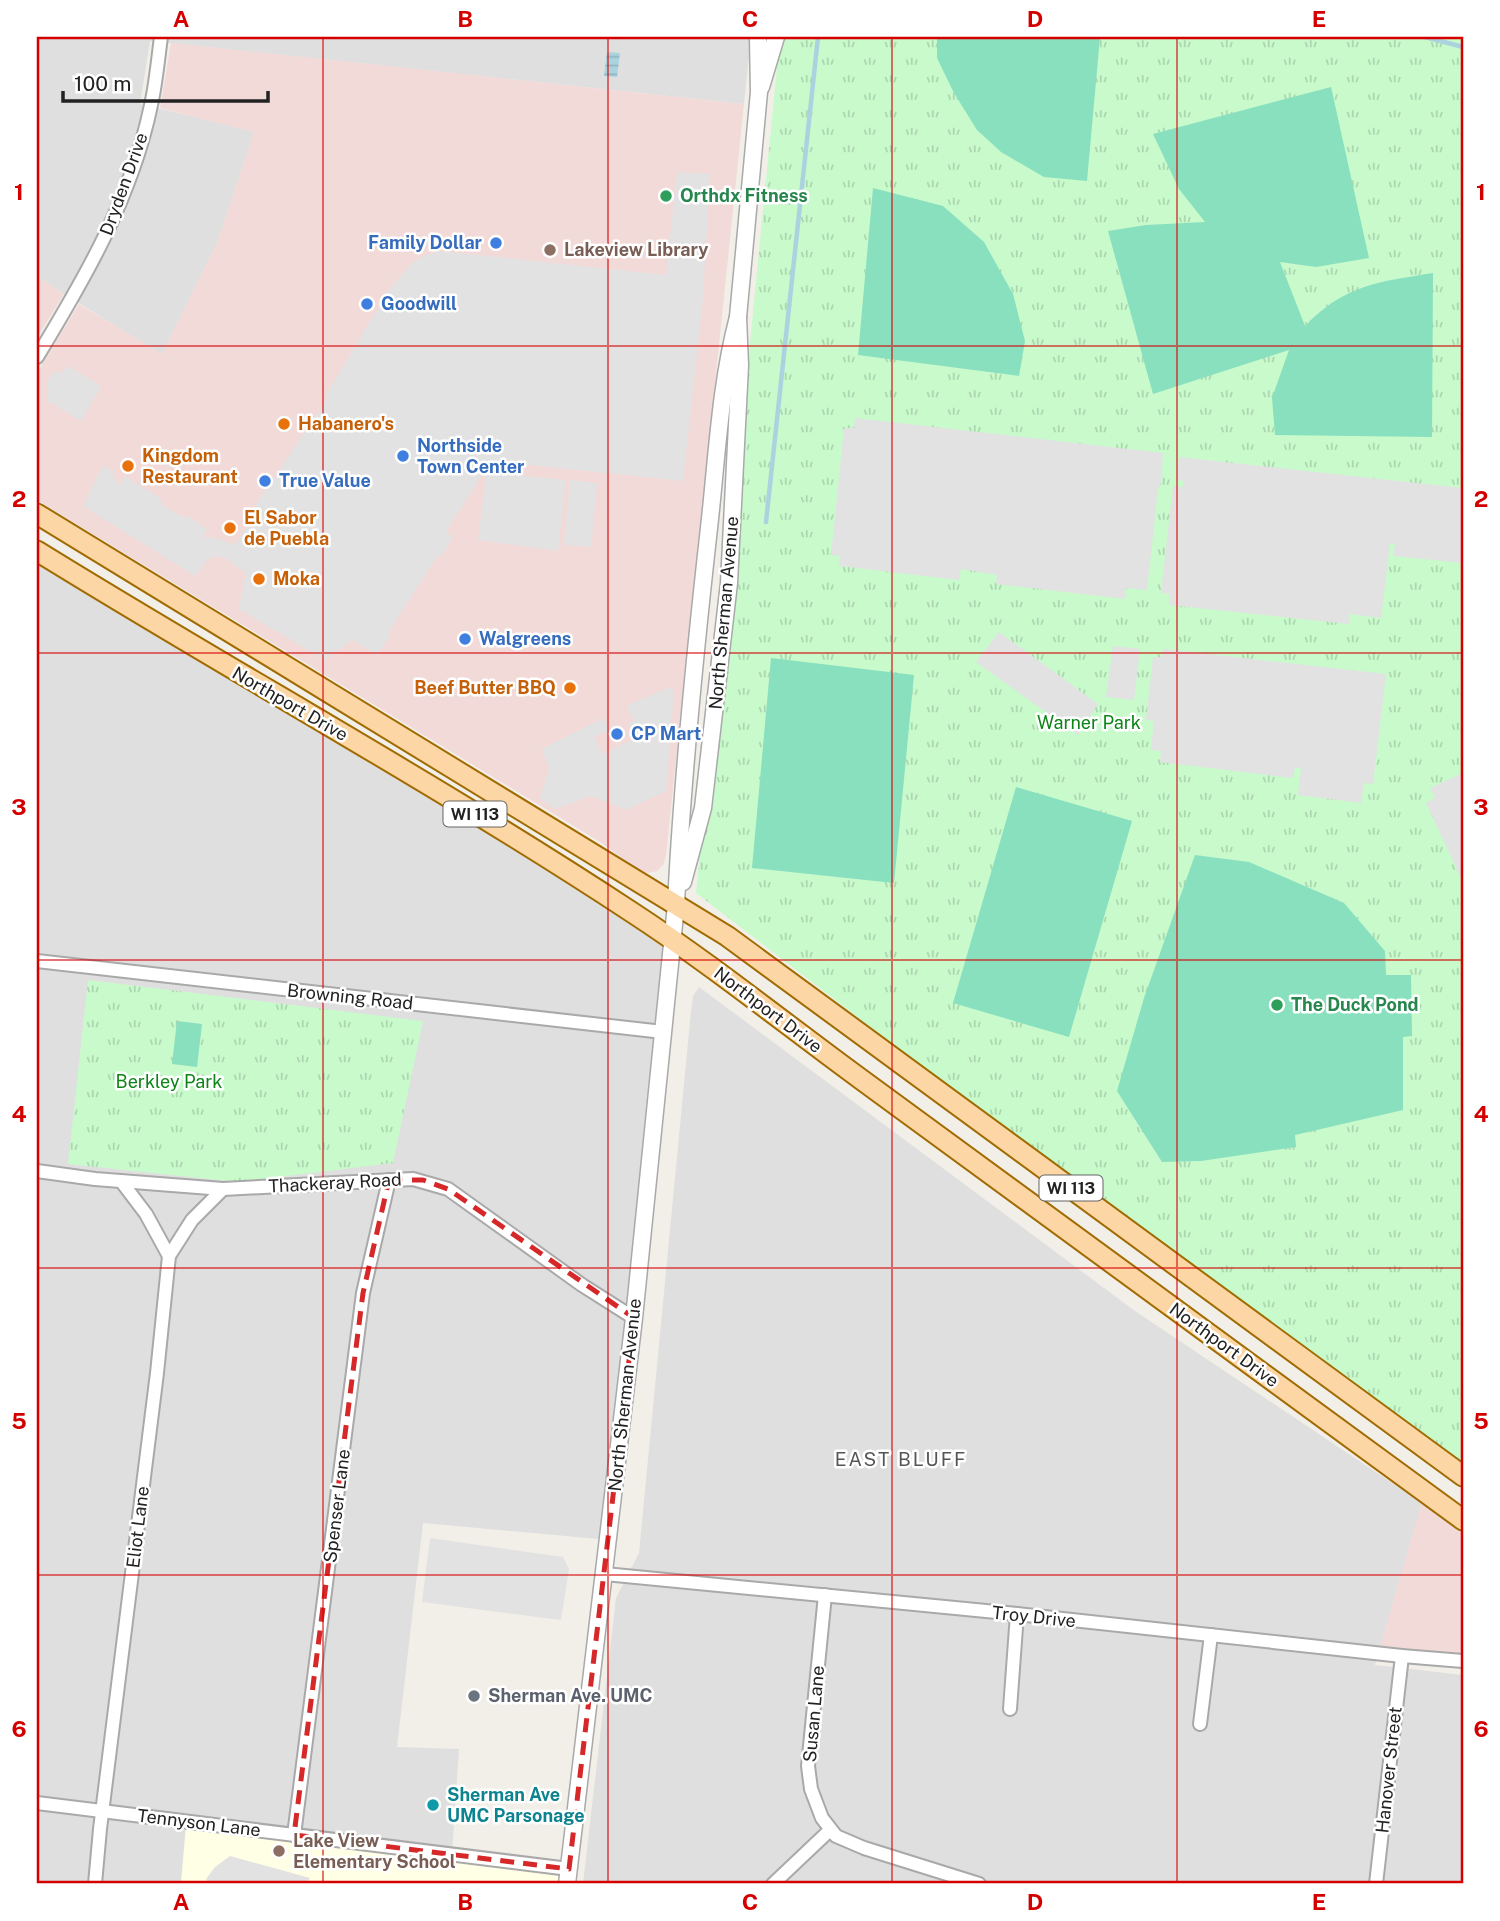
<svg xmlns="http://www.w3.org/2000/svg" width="1500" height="1921" viewBox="0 0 1500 1921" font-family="'Public Sans',sans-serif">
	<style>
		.residential { fill: #e0dfdf }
		.commercial { fill: #f2dad9 }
		.education { fill: #ffffe5 }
		.park { fill: url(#park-tufts) }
		.pitch { fill: #88e0be }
		.parking { fill: #e2e2e2 }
		.water { fill: url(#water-rules) }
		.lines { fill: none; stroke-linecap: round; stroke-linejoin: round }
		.stream { stroke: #aad3df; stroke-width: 4.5 }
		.minor-casing { stroke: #a9a9a9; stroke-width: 16 }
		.tertiary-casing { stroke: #a9a9a9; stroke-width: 19 }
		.primary-casing { stroke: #a06b00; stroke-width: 23 }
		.minor { stroke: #fff; stroke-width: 12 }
		.tertiary { stroke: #fff; stroke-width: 16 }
		.primary { stroke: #fcd6a4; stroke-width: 19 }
		.marked { fill: none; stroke: #d62828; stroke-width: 5; stroke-dasharray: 14 9; stroke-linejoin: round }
		.grid { fill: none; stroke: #d40000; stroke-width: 2; stroke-opacity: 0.55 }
		.leisure-dot { fill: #2e9e5b; stroke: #fff; stroke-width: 2.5 }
		.shop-dot { fill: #3f7fe0; stroke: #fff; stroke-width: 2.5 }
		.education-dot { fill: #8d6e63; stroke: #fff; stroke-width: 2.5 }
		.food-dot { fill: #e8710a; stroke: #fff; stroke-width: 2.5 }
		.worship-dot { fill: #6b7280; stroke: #fff; stroke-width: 2.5 }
		.culture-dot { fill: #0f9aa8; stroke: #fff; stroke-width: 2.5 }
		.labels { text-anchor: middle; stroke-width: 5; stroke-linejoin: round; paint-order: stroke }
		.shield { fill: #fff; stroke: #646464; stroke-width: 2 }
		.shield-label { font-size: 16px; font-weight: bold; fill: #222 }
		.street-label { font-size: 18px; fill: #222; stroke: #fff }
		.leisure-label { font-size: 18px; font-weight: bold; fill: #27864d; stroke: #fff; text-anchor: start }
		.shop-label { font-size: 18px; font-weight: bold; fill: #366cbe; stroke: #fff; text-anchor: start }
		.education-label { font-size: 18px; font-weight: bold; fill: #785e54; stroke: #fff; text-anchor: start }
		.food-label { font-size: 18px; font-weight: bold; fill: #c56008; stroke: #fff; text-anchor: start }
		.park-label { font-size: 18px; fill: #0c8416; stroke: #fff }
		.worship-label { font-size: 18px; font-weight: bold; fill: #5b616d; stroke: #fff; text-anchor: start }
		.culture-label { font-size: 18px; font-weight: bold; fill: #0d838f; stroke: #fff; text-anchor: start }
		.neighbourhood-label { font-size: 19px; letter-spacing: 2px; fill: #555; stroke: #fff }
		.neatline { fill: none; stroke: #d40000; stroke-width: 2.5 }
		.grid-label { font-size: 23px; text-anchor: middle; font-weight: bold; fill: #d40000 }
	</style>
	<defs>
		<pattern id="park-tufts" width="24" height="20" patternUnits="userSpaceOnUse" patternTransform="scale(1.75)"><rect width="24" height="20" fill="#c8facc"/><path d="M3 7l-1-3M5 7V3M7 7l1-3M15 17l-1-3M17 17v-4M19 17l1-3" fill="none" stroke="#acd6af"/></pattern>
		<pattern id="water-rules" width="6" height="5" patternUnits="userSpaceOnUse" patternTransform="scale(1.75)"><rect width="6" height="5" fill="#aad3df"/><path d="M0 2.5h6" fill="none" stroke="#92b5bf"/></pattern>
	</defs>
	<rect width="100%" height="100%" fill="#f2efe9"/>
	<g class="residential">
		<polygon points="37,37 751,37 744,104 150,41 140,104 255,131 217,243 162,355 37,277"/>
		<polygon points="37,551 672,941 609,1540 423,1523 397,1747 459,1749 452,1854 186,1822 181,1884 37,1884"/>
		<polygon points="699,987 1135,1311 1422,1503 1375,1665 1463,1675 1463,1884 583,1884 616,1598 639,1553 691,1011 693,996"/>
	</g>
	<g class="commercial">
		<polygon points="171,43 744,104 666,856 663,865 657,871 648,873 640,871 600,842 37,500 37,373 79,304 162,354 217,243 254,132 160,108"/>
		<polygon points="37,277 64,294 37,338"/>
		<polygon points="1425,1492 1463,1520 1463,1661 1378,1654"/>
	</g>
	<polygon class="education" points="186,1828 561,1875 559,1884 181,1884"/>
	<g class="park">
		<polygon points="780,37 1463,37 1463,1463 968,1102 696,893"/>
		<polygon points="88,980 423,1021 393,1163 237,1182 68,1164"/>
	</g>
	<g class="pitch">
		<polygon points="937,37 1100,37 1087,181 1044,177 1001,152 977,130 954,93 937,58"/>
		<path d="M1331 87 1369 258 1316 267 1280 262 1305 326C1346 284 1378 282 1433 273L1432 437 1275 435 1272 398 1289 350 1153 394 1108 231 1146 225 1205 222 1179 189 1153 134Z"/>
		<polygon points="873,188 943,206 984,242 1013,294 1025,341 1019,376 858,355"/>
		<polygon points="771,658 914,675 894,883 752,868"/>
		<polygon points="1016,787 1132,821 1069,1037 953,1003"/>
		<polygon points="1195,855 1249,862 1344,903 1385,951 1386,975 1411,975 1412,1036 1403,1037 1403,1110 1295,1135 1296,1147 1201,1161 1162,1162 1117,1091 1144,998"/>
		<polygon points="177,1021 202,1024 197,1067 172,1064"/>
	</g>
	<g class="parking">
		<polygon points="677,172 710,174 703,297 683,481 491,461 447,530 448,534 453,537 442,555 437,556 390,630 390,636 377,655 352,640 325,660 239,609 246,573 225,558 217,556 208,559 195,576 83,506 103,465 114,472 113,476 118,484 120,485 125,476 161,499 162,505 183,517 188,516 207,530 203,537 216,538 235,545 257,512 255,506 326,401 327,393 389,290 412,263 426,255 440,251 666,275"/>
		<polygon points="68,366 101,386 81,421 46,400 49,391 46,385 53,371 61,373"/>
		<polygon points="855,418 1163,453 1161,482 1158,490 1147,590 1126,588 1125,599 996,584 997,575 961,569 959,580 839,566 840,556 831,555 844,428 854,428"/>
		<polygon points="1179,457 1463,488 1463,563 1393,556 1395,544 1390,544 1381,618 1350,614 1349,624 1169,605 1170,594 1161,593 1173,486 1183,487 1183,481 1176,480"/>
		<polygon points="491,473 566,480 558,551 478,540 486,476"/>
		<polygon points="570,480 597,483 591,547 564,545"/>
		<polygon points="999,632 1098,704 1078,735 976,662"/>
		<polygon points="1113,646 1140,649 1134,700 1106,697"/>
		<polygon points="1164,649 1386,674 1373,784 1364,783 1361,803 1298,795 1301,768 1295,768 1293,778 1160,762 1161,751 1151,750 1154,721 1146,720 1153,657 1162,657"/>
		<polygon points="668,688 674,689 666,791 626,810 591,796 555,809 540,798 549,768 542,749 604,718 609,730 594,737 603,754 635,738 628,724 634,721 626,706"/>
		<polygon points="1463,773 1463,882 1426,803 1435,798 1430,788"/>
		<polygon points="430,1538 563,1557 569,1569 561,1620 422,1602"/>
		<polygon points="230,1856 310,1878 306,1884 209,1884 206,1879 215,1867"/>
	</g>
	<polygon class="water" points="607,52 620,53 617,77 604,76"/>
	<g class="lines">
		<g class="stream">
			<polyline points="1425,37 1463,47"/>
			<polyline points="766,522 818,37"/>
		</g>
		<defs>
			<g id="minor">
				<path d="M37 357C85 278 132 197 151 105 156 83 158 59 161 37"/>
				<polyline points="37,961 663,1032"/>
				<polyline points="37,1171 95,1179 223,1189 413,1179 448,1189 582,1285 634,1318"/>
				<polyline points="121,1181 146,1214 169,1256"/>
				<polyline points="605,1574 1017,1614 1402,1656 1463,1661"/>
				<polyline points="825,1595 808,1766 811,1789 822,1818 836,1836 864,1848 979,1884"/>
				<polyline points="1010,1709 1017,1614"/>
				<polyline points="1200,1724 1211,1635"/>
				<polyline points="37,1803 569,1869"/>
				<polyline points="294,1835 363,1293 389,1180"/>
				<polyline points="95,1884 100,1829 157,1373 169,1256 192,1220 223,1189"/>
				<polyline points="773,1884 830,1830"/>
				<polyline points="1376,1884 1402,1656"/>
			</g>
			<g id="tertiary">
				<polyline points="761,87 776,37"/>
				<polyline points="683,882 703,808 729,583 740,365 738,317 759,92 758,37"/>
				<path d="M567 1884 634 1318 676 905C682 779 695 653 709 528 717 457 720 385 738 317"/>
			</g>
			<g id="primary">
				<polyline points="37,514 727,936 1463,1476"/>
				<path d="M37 551C234 673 437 784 630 911 710 963 784 1023 862 1080 1063 1226 1264 1372 1463 1520"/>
			</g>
		</defs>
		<use href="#minor" class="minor-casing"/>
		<use href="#tertiary" class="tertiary-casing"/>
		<use href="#primary" class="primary-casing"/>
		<use href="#minor" class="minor"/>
		<use href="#tertiary" class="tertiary"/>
		<use href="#primary" class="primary"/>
	</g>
	<path class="marked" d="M389 1180H423L448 1189 634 1318 569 1869 294 1835 363 1293Z"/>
	<path class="grid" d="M323 37V1884M608 37V1884M892 37V1884M1177 37V1884M37 346H1463M37 653H1463M37 960H1463M37 1268H1463M37 1575H1463"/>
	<g class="leisure-dot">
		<circle cx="666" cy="196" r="7"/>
		<circle cx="1277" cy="1005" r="7"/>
	</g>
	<g class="shop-dot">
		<circle cx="496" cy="243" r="7"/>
		<circle cx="367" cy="304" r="7"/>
		<circle cx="403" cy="456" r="7"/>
		<circle cx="265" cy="481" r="7"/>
		<circle cx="465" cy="639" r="7"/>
		<circle cx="617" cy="734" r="7"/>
	</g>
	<g class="education-dot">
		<circle cx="550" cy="250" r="7"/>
		<circle cx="279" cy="1851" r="7"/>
	</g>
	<g class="food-dot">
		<circle cx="284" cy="424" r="7"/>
		<circle cx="128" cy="466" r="7"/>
		<circle cx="230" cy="528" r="7"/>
		<circle cx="259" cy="579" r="7"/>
		<circle cx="570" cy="688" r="7"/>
	</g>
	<circle class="worship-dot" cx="474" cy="1696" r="7"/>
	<circle class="culture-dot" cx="433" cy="1805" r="7"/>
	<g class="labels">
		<g class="shield">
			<rect x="443.5" y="801.5" width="63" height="25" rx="5"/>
			<rect x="1039.5" y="1175.5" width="63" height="25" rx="5"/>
		</g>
		<g class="shield-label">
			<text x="475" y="820">WI 113</text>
			<text x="1071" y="1194">WI 113</text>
		</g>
		<g class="street-label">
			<text transform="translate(124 184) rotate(-70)" y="6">Dryden Drive</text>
			<text transform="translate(724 613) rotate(-85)" y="6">North Sherman Avenue</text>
			<text transform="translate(290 704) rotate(30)" y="6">Northport Drive</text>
			<text transform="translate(350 997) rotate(6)" y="6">Browning Road</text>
			<text transform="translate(768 1010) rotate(37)" y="6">Northport Drive</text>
			<text transform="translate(335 1183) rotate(-3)" y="6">Thackeray Road</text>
			<text transform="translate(1224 1345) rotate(36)" y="6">Northport Drive</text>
			<text transform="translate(625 1395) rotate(-84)" y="6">North Sherman Avenue</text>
			<text transform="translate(337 1506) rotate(-83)" y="6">Spenser Lane</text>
			<text transform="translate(138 1527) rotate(-83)" y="6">Eliot Lane</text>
			<text transform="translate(1034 1617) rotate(6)" y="6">Troy Drive</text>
			<text transform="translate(814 1714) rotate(-85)" y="6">Susan Lane</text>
			<text transform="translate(1389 1770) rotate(-84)" y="6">Hanover Street</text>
			<text transform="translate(199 1823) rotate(7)" y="6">Tennyson Lane</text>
		</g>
		<g class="leisure-label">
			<text x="680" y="202">Orthdx Fitness</text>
			<text x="1291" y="1011">The Duck Pond</text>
		</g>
		<g class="shop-label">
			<text x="482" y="249" text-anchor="end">Family Dollar</text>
			<text x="381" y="310">Goodwill</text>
			<text x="417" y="452">Northside<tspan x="417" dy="21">Town Center</tspan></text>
			<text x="279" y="487">True Value</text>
			<text x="479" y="645">Walgreens</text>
			<text x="631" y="740">CP Mart</text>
		</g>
		<g class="education-label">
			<text x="564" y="256">Lakeview Library</text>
			<text x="293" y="1847">Lake View<tspan x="293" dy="21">Elementary School</tspan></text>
		</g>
		<g class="food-label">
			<text x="298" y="430">Habanero's</text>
			<text x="142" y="462">Kingdom<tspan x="142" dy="21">Restaurant</tspan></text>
			<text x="244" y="524">El Sabor<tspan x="244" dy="21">de Puebla</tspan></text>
			<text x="273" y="585">Moka</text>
			<text x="556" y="694" text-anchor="end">Beef Butter BBQ</text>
		</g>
		<g class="park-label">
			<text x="1089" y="729">Warner Park</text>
			<text x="169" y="1088">Berkley Park</text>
		</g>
		<g class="worship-label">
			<text x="488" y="1702">Sherman Ave. UMC</text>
		</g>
		<g class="culture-label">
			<text x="447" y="1801">Sherman Ave<tspan x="447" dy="21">UMC Parsonage</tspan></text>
		</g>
		<g class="neighbourhood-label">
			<text x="901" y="1466">EAST BLUFF</text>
		</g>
	</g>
	<rect width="1500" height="1921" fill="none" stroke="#ffffff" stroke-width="77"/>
	<path d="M63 91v10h205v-10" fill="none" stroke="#222222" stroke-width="3.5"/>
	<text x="74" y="91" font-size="21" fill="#222222" stroke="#ffffff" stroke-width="5" paint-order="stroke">100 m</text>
	<rect x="38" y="38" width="1424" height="1844" class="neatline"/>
	<g class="grid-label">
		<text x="181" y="27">A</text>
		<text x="465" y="27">B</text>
		<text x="750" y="27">C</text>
		<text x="1035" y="27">D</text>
		<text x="1319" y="27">E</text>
		<text x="19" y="200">1</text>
		<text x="1481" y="200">1</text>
		<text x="19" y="507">2</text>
		<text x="1481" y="507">2</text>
		<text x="19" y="815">3</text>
		<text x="1481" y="815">3</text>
		<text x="19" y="1122">4</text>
		<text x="1481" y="1122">4</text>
		<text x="19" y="1429">5</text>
		<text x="1481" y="1429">5</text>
		<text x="19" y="1737">6</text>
		<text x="1481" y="1737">6</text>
		<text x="181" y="1910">A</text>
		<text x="465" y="1910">B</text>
		<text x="750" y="1910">C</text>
		<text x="1035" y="1910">D</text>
		<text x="1319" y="1910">E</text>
	</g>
</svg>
